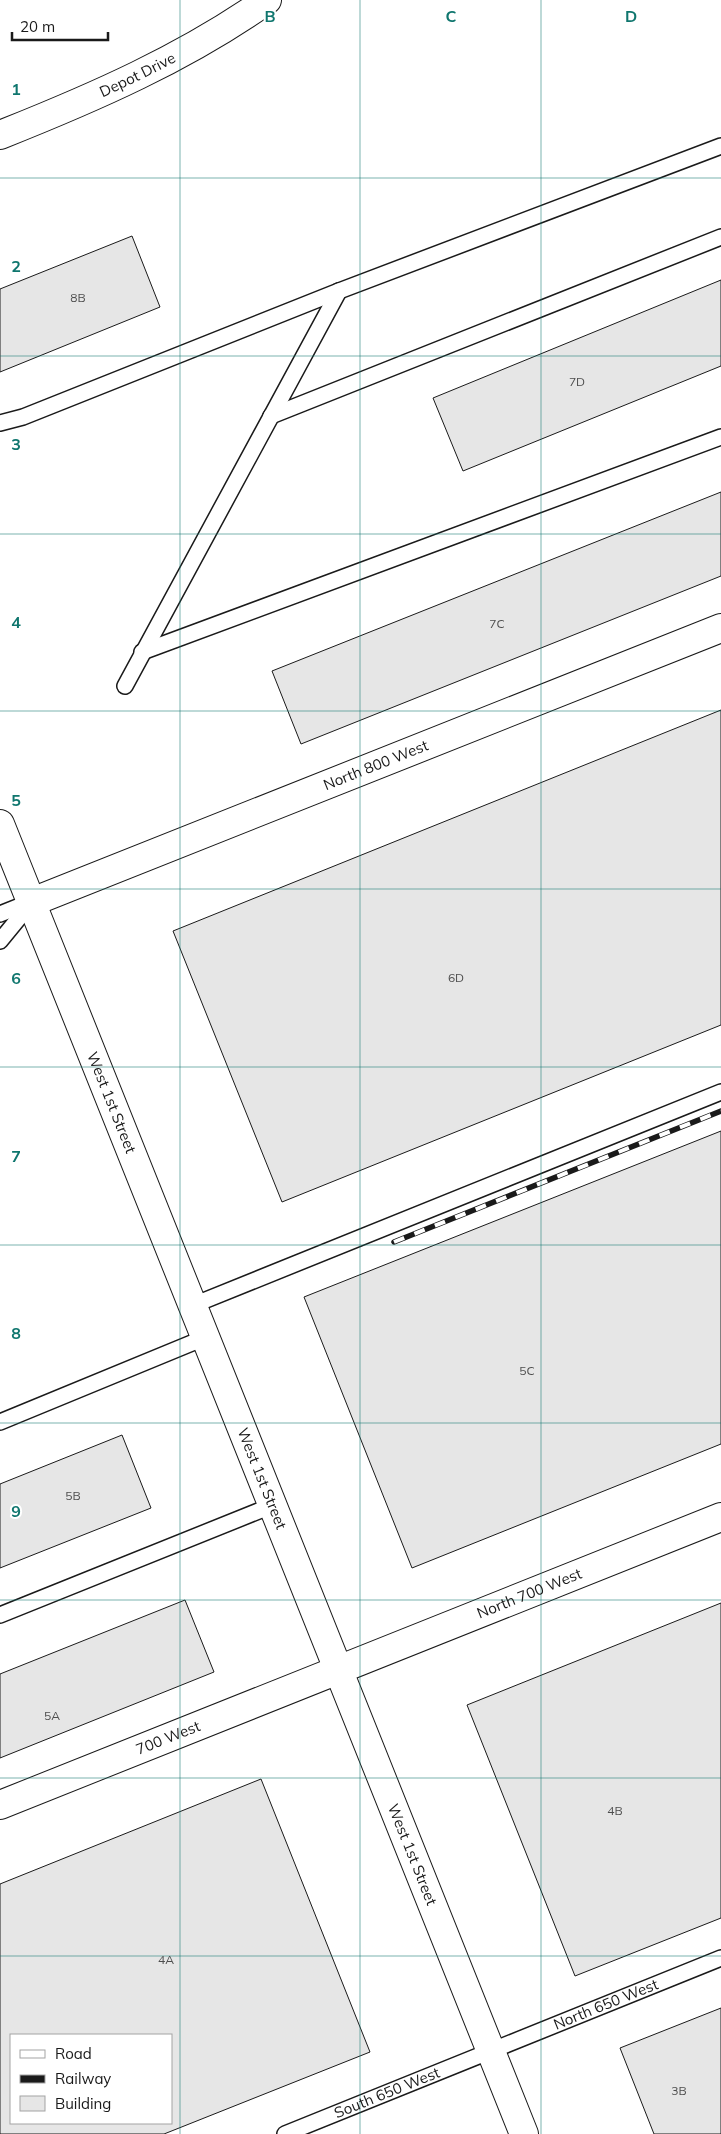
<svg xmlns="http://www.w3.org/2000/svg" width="721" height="2134" viewBox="0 0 721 2134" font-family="Mulish,sans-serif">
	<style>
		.building { fill: #e6e6e6; stroke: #1a1a1a; fill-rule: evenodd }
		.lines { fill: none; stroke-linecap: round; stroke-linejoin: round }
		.lane-casing { stroke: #1a1a1a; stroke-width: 18 }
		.street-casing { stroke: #1a1a1a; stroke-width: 30 }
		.secondary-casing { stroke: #1a1a1a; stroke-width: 30 }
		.lane { stroke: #fff; stroke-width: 15 }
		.street { stroke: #fff; stroke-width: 28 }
		.secondary { stroke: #fff; stroke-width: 28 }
		.rail-casing { stroke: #1a1a1a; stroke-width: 5.5 }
		.rail { stroke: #fff; stroke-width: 4; stroke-dasharray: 11; stroke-linecap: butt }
		.grid { fill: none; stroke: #0f766e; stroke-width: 1; stroke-opacity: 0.55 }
		.labels { text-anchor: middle; stroke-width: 4; stroke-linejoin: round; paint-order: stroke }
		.number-label { font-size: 12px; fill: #4d4d4d }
		.street-label { font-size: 15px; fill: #1a1a1a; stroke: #fff }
		.grid-label { font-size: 16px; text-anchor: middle; font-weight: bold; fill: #0f766e; stroke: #fff; stroke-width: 4; stroke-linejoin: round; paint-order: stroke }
	</style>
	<rect width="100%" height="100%" fill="#fff"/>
	<g class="building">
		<polygon points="132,236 160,307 0,372 0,289"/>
		<polygon points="721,280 721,366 463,471 433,398"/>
		<polygon points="721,492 721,576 301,744 272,671"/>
		<polygon points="721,710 721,1025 282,1202 173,931"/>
		<polygon points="721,1131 721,1444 412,1568 304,1297"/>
		<polygon points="122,1435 151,1508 0,1568 0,1484"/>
		<polygon points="185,1600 214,1672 0,1758 0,1674"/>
		<polygon points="721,1603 721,1918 575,1976 467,1705"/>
		<path d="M261 1779 370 2052 164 2134H0V1884ZM11 2035H171V2123H11Z"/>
		<polygon points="721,2008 721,2134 654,2134 620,2048"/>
	</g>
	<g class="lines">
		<defs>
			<g id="lane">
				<polyline points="271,416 721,237"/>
				<polyline points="0,423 23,417 339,291 721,146"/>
				<polyline points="142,652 721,437"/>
				<polyline points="125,686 339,291"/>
				<polyline points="0,914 30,902"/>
				<polyline points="0,941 32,902"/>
				<polyline points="191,1306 721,1092"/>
				<polyline points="0,1422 204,1338"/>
				<polyline points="0,1615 271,1506"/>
				<path id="s1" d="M285 2134 721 1958"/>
			</g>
			<g id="street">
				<path id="s2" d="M0 824 524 2134"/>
				<path id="s3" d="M32 902 721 628"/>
				<path id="s4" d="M0 1805 721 1517"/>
			</g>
			<g id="secondary">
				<path id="s5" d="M0 135C93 98 185 58 267 0"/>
			</g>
		</defs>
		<use href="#lane" class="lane-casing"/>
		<use href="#street" class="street-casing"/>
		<use href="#secondary" class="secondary-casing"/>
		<use href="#lane" class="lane"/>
		<use href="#street" class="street"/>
		<use href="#secondary" class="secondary"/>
		<defs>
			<polyline id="rail" points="394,1242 721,1111"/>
		</defs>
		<use href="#rail" class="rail-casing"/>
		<use href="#rail" class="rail"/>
	</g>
	<path class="grid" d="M180 0V2134M360 0V2134M541 0V2134M0 178H721M0 356H721M0 534H721M0 711H721M0 889H721M0 1067H721M0 1245H721M0 1423H721M0 1600H721M0 1778H721M0 1956H721"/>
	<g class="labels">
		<g class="number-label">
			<text x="78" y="302">8B</text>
			<text x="577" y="386">7D</text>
			<text x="497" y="628">7C</text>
			<text x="456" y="982">6D</text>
			<text x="527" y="1375">5C</text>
			<text x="73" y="1500">5B</text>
			<text x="52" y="1720">5A</text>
			<text x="615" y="1815">4B</text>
			<text x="166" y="1964">4A</text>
			<text x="679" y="2095">3B</text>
		</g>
		<g class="street-label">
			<text dy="5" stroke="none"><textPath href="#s5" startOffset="150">Depot Drive</textPath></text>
			<text dy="5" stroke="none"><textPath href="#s3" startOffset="370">North 800 West</textPath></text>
			<text dy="5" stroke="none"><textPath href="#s2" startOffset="300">West 1st Street</textPath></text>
			<text dy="5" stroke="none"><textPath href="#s2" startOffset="705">West 1st Street</textPath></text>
			<text dy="5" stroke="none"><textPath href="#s4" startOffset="570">North 700 West</textPath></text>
			<text dy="5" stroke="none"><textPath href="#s4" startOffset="181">700 West</textPath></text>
			<text dy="5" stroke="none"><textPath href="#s2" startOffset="1110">West 1st Street</textPath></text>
			<text dy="5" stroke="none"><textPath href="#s1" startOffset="346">North 650 West</textPath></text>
			<text dy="5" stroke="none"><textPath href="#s1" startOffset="110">South 650 West</textPath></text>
		</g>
	</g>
	<g class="grid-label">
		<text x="270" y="22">B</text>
		<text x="451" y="22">C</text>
		<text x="631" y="22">D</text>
		<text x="16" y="95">1</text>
		<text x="16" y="272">2</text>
		<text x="16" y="450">3</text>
		<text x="16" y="628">4</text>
		<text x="16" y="806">5</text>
		<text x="16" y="984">6</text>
		<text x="16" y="1162">7</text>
		<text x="16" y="1339">8</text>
		<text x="16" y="1517">9</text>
	</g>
	<rect x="10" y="2034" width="162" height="90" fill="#ffffff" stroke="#a3a3a3"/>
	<rect x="20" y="2050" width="25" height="8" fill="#ffffff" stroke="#a3a3a3"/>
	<text x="55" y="2059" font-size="15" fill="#1a1a1a">Road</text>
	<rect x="20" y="2075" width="25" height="8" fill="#1a1a1a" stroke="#a3a3a3"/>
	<text x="55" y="2084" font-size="15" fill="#1a1a1a">Railway</text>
	<rect x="20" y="2096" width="25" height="15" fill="#e6e6e6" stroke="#a3a3a3"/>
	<text x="55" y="2109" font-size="15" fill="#1a1a1a">Building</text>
	<path d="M12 32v8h96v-8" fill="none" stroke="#1a1a1a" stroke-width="2.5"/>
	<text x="20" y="32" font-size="15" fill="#1a1a1a" stroke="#ffffff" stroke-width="4" paint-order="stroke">20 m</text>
</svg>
